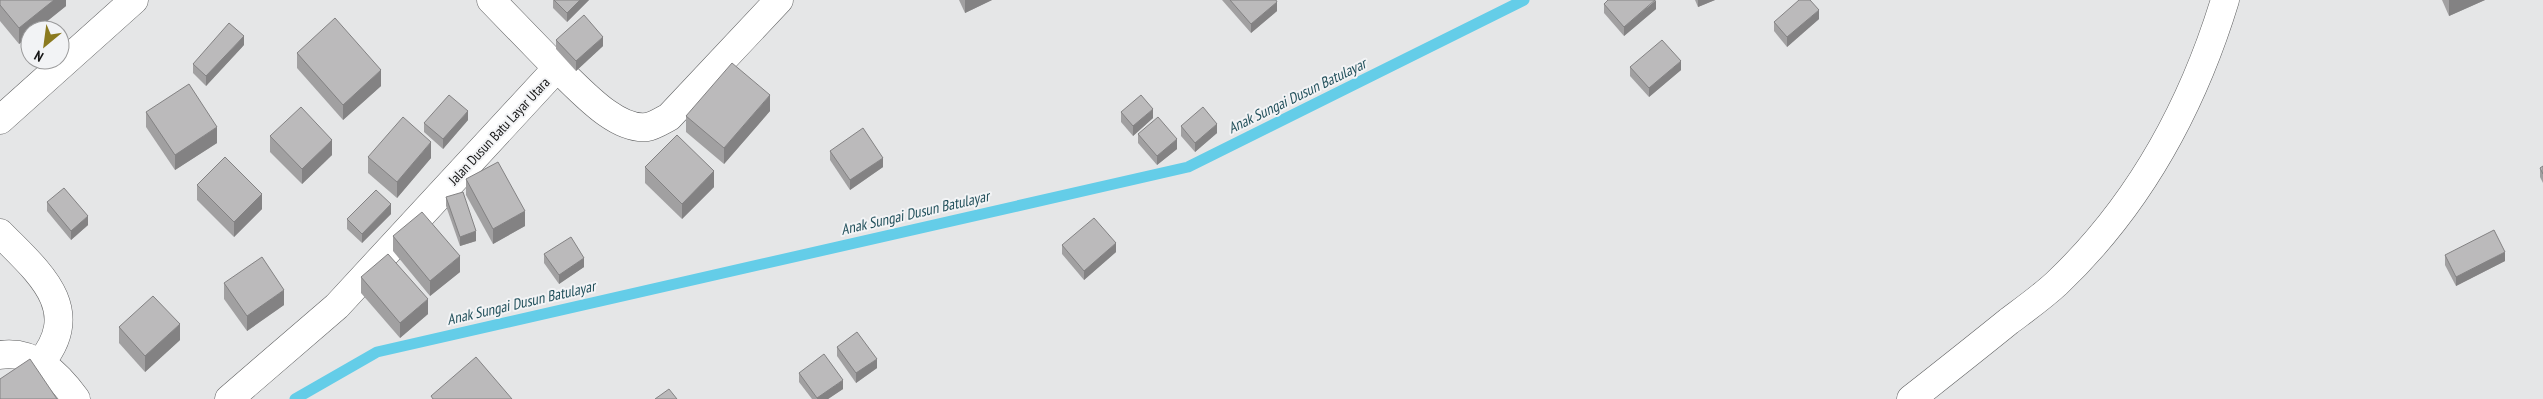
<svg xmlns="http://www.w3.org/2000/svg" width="2543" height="399" viewBox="0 0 2543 399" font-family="'PT Sans Narrow',sans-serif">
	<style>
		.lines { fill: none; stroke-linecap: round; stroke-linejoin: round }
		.stream { stroke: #64cde8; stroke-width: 11 }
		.street-casing { stroke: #606162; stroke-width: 29 }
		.street { stroke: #fff; stroke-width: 28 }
		.wall { fill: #a1a0a1 }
		.shaded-wall { fill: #838283 }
		.building { fill: #bbbabb; stroke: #838283 }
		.labels { text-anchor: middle; stroke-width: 4; stroke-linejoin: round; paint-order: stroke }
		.street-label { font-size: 14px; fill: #151515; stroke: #f2f3f5 }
		.water-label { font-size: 15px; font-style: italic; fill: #23515c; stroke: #f2f3f5 }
	</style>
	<rect width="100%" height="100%" fill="#e5e6e7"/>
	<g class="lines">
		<polyline class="stream" points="295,399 377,352 1188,167 1524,0"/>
		<defs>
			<g id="street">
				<polyline points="491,0 557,68"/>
				<polyline points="0,120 134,0"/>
				<path d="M0 233C37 271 85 308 41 362"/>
				<path d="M0 355C34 350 58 374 76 399"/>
				<path d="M229 399 337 306 557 68C579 88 615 131 647 127 654 126 663 120 669 117L779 0"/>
				<path d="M1911 399C1944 373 1977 347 2009 321 2025 309 2042 297 2057 283 2139 205 2192 108 2225 0"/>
			</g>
		</defs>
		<use href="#street" class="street-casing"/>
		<use href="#street" class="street"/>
	</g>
	<g class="wall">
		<polygon points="0,0 66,0 66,6 19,44 0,21"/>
		<polygon points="553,0 589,0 567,22 553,8"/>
		<polygon points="959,0 992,0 965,13"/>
		<polygon points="1222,0 1276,0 1277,11 1251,33"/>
		<polygon points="1695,0 1715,0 1698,7"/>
		<polygon points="2442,0 2485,0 2449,16"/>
		<polygon points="1604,4 1656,9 1624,36 1604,13"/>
		<polygon points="1819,19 1787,47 1774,31 1774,22"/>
		<polygon points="556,40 603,46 576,71 556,49"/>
		<polygon points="244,45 206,86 193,73 193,64"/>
		<polygon points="297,53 381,86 343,120 297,68"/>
		<polygon points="1630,67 1681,70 1649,97 1630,76"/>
		<polygon points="770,111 724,164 686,132 686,116"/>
		<polygon points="146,112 217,143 175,170 146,127"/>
		<polygon points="1121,112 1153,118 1133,136 1121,122"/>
		<polygon points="468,120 443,149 424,132 424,123"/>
		<polygon points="1181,126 1217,133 1195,152 1181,136"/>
		<polygon points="1138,134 1177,149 1157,165 1138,143"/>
		<polygon points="270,136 332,155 302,184 270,152"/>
		<polygon points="830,151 883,167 850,190 830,160"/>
		<polygon points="368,157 431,158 397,198 368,173"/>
		<polygon points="2543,166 2543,183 2540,177 2540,168"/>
		<polygon points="645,167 714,187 682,219 645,183"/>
		<polygon points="466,179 525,226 493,244 466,195"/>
		<polygon points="197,185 262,209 234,237 197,200"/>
		<polygon points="446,197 476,241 460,246 446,206"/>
		<polygon points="47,202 88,225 71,240 47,211"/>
		<polygon points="391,214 362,243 347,229 347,219"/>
		<polygon points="393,236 460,272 430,296 393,251"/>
		<polygon points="1062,245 1116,252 1084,280 1062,254"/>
		<polygon points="544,254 584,267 559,284 544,263"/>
		<polygon points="2445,255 2505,261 2456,286 2445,265"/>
		<polygon points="361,277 428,314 400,338 361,293"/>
		<polygon points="224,283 284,305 247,331 224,299"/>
		<polygon points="119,327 180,340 145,372 119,343"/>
		<polygon points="837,347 877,368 856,383 837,356"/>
		<polygon points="799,373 843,389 828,399 812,399 799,382"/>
	</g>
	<g class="shaded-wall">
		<polygon points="54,0 66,0 66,6 36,30 30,30 30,35 19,44 19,28"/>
		<polygon points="580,0 589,0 567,22 567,13"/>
		<polygon points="965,0 992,0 965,13"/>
		<polygon points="1656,0 1656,9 1624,36 1624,27"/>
		<polygon points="1698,0 1715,0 1698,7"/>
		<polygon points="2449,0 2485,0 2449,16"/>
		<polygon points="1277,2 1277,11 1251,33 1251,24"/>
		<polygon points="1819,10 1819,19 1787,47 1787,37"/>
		<polygon points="244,36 244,45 206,86 206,76"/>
		<polygon points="603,37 603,46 576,71 576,61"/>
		<polygon points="1681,61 1681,70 1649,97 1649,88"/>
		<polygon points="381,70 381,86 343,120 343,105"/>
		<polygon points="770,95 770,111 724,164 724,148"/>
		<polygon points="1153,109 1153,118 1133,136 1133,126"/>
		<polygon points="468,111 468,120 443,149 443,139"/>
		<polygon points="1217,124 1217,133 1195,152 1195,143"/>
		<polygon points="217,127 217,143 175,170 175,155"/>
		<polygon points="1177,139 1177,149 1157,165 1157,156"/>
		<polygon points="332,140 332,155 302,184 302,169"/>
		<polygon points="431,142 431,158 397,198 397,182"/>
		<polygon points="883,158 883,167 850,190 850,180"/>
		<polygon points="714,171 714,187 682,219 682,204"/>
		<polygon points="262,194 262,209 234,237 234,222"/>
		<polygon points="391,204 391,214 362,243 362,234"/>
		<polygon points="525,211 525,226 493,244 493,229"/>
		<polygon points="88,216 88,225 71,240 71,231"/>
		<polygon points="476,231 476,241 460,246 460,237"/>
		<polygon points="1116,243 1116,252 1084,280 1084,271"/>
		<polygon points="2505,252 2505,261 2456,286 2456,277"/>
		<polygon points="460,256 460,272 430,296 430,281"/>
		<polygon points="584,258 584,267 559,284 559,275"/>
		<polygon points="284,290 284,305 247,331 247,316"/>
		<polygon points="428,299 428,314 400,338 400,323"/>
		<polygon points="180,324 180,340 145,372 145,356"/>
		<polygon points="877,359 877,368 856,383 856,373"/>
		<polygon points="843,380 843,389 828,399 817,399 817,398"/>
	</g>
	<g class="building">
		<polygon points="0,0 54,0 19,28 0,5"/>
		<polygon points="554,0 580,0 567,13"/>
		<polygon points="1230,0 1276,0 1277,2 1251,24"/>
		<polygon points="1608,0 1655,0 1624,27 1604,4"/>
		<polygon points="1799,0 1810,0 1819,10 1787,37 1774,22"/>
		<polygon points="584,15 603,37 576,61 556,40"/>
		<polygon points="335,18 381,70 343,105 297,53"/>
		<polygon points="229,23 244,36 206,76 193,64"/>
		<polygon points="1662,40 1681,61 1649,88 1630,67"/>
		<polygon points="732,63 770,95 724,148 686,116"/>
		<polygon points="189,84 217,127 175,155 146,112"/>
		<polygon points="449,95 468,111 443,139 424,123"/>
		<polygon points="1141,95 1153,109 1133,126 1121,112"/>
		<polygon points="301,107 332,140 302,169 270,136"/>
		<polygon points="1203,107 1217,124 1195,143 1181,126"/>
		<polygon points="403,117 431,142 397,182 368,157"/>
		<polygon points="1158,117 1177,139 1157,156 1138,134"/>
		<polygon points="863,128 883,158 850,180 830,151"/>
		<polygon points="677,135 714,171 682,204 645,167"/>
		<polygon points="225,157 262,194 234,222 197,185"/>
		<polygon points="498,162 525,211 493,229 466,179"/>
		<polygon points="2543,166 2543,174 2540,168"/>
		<polygon points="64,188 88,216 71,231 47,202"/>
		<polygon points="376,190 391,204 362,234 347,219"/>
		<polygon points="463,192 476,231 460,237 446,197"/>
		<polygon points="422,212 460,256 430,281 393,236"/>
		<polygon points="1094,218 1116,243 1084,271 1062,245"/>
		<polygon points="2494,230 2505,252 2456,277 2445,255"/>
		<polygon points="571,237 584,258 559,275 544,254"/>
		<polygon points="388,254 428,299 400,323 361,277"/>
		<polygon points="262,257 284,290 247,316 224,283"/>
		<polygon points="153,296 180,324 145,356 119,327"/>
		<polygon points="857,332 877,359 856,373 837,347"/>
		<polygon points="824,354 843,380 817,398 799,373"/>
		<polygon points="476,357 512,399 433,399 431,396"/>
		<polygon points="30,359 57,399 0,399 0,379"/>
		<polygon points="669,389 677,399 655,399"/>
	</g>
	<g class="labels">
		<g class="street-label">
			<text transform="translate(499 131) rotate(-47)" y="5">Jalan Dusun Batu Layar Utara</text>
		</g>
		<g class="water-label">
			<text transform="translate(1297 96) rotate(-26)" y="5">Anak Sungai Dusun Batulayar</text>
			<text transform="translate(915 213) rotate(-13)" y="5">Anak Sungai Dusun Batulayar</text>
			<text transform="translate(521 303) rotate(-13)" y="5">Anak Sungai Dusun Batulayar</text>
		</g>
	</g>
	<g transform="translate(45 45) rotate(209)"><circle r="24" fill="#f2f3f5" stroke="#9a9a9b"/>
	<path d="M0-4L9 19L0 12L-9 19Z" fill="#8b7a1f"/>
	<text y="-8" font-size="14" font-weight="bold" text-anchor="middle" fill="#151515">N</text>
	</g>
</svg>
